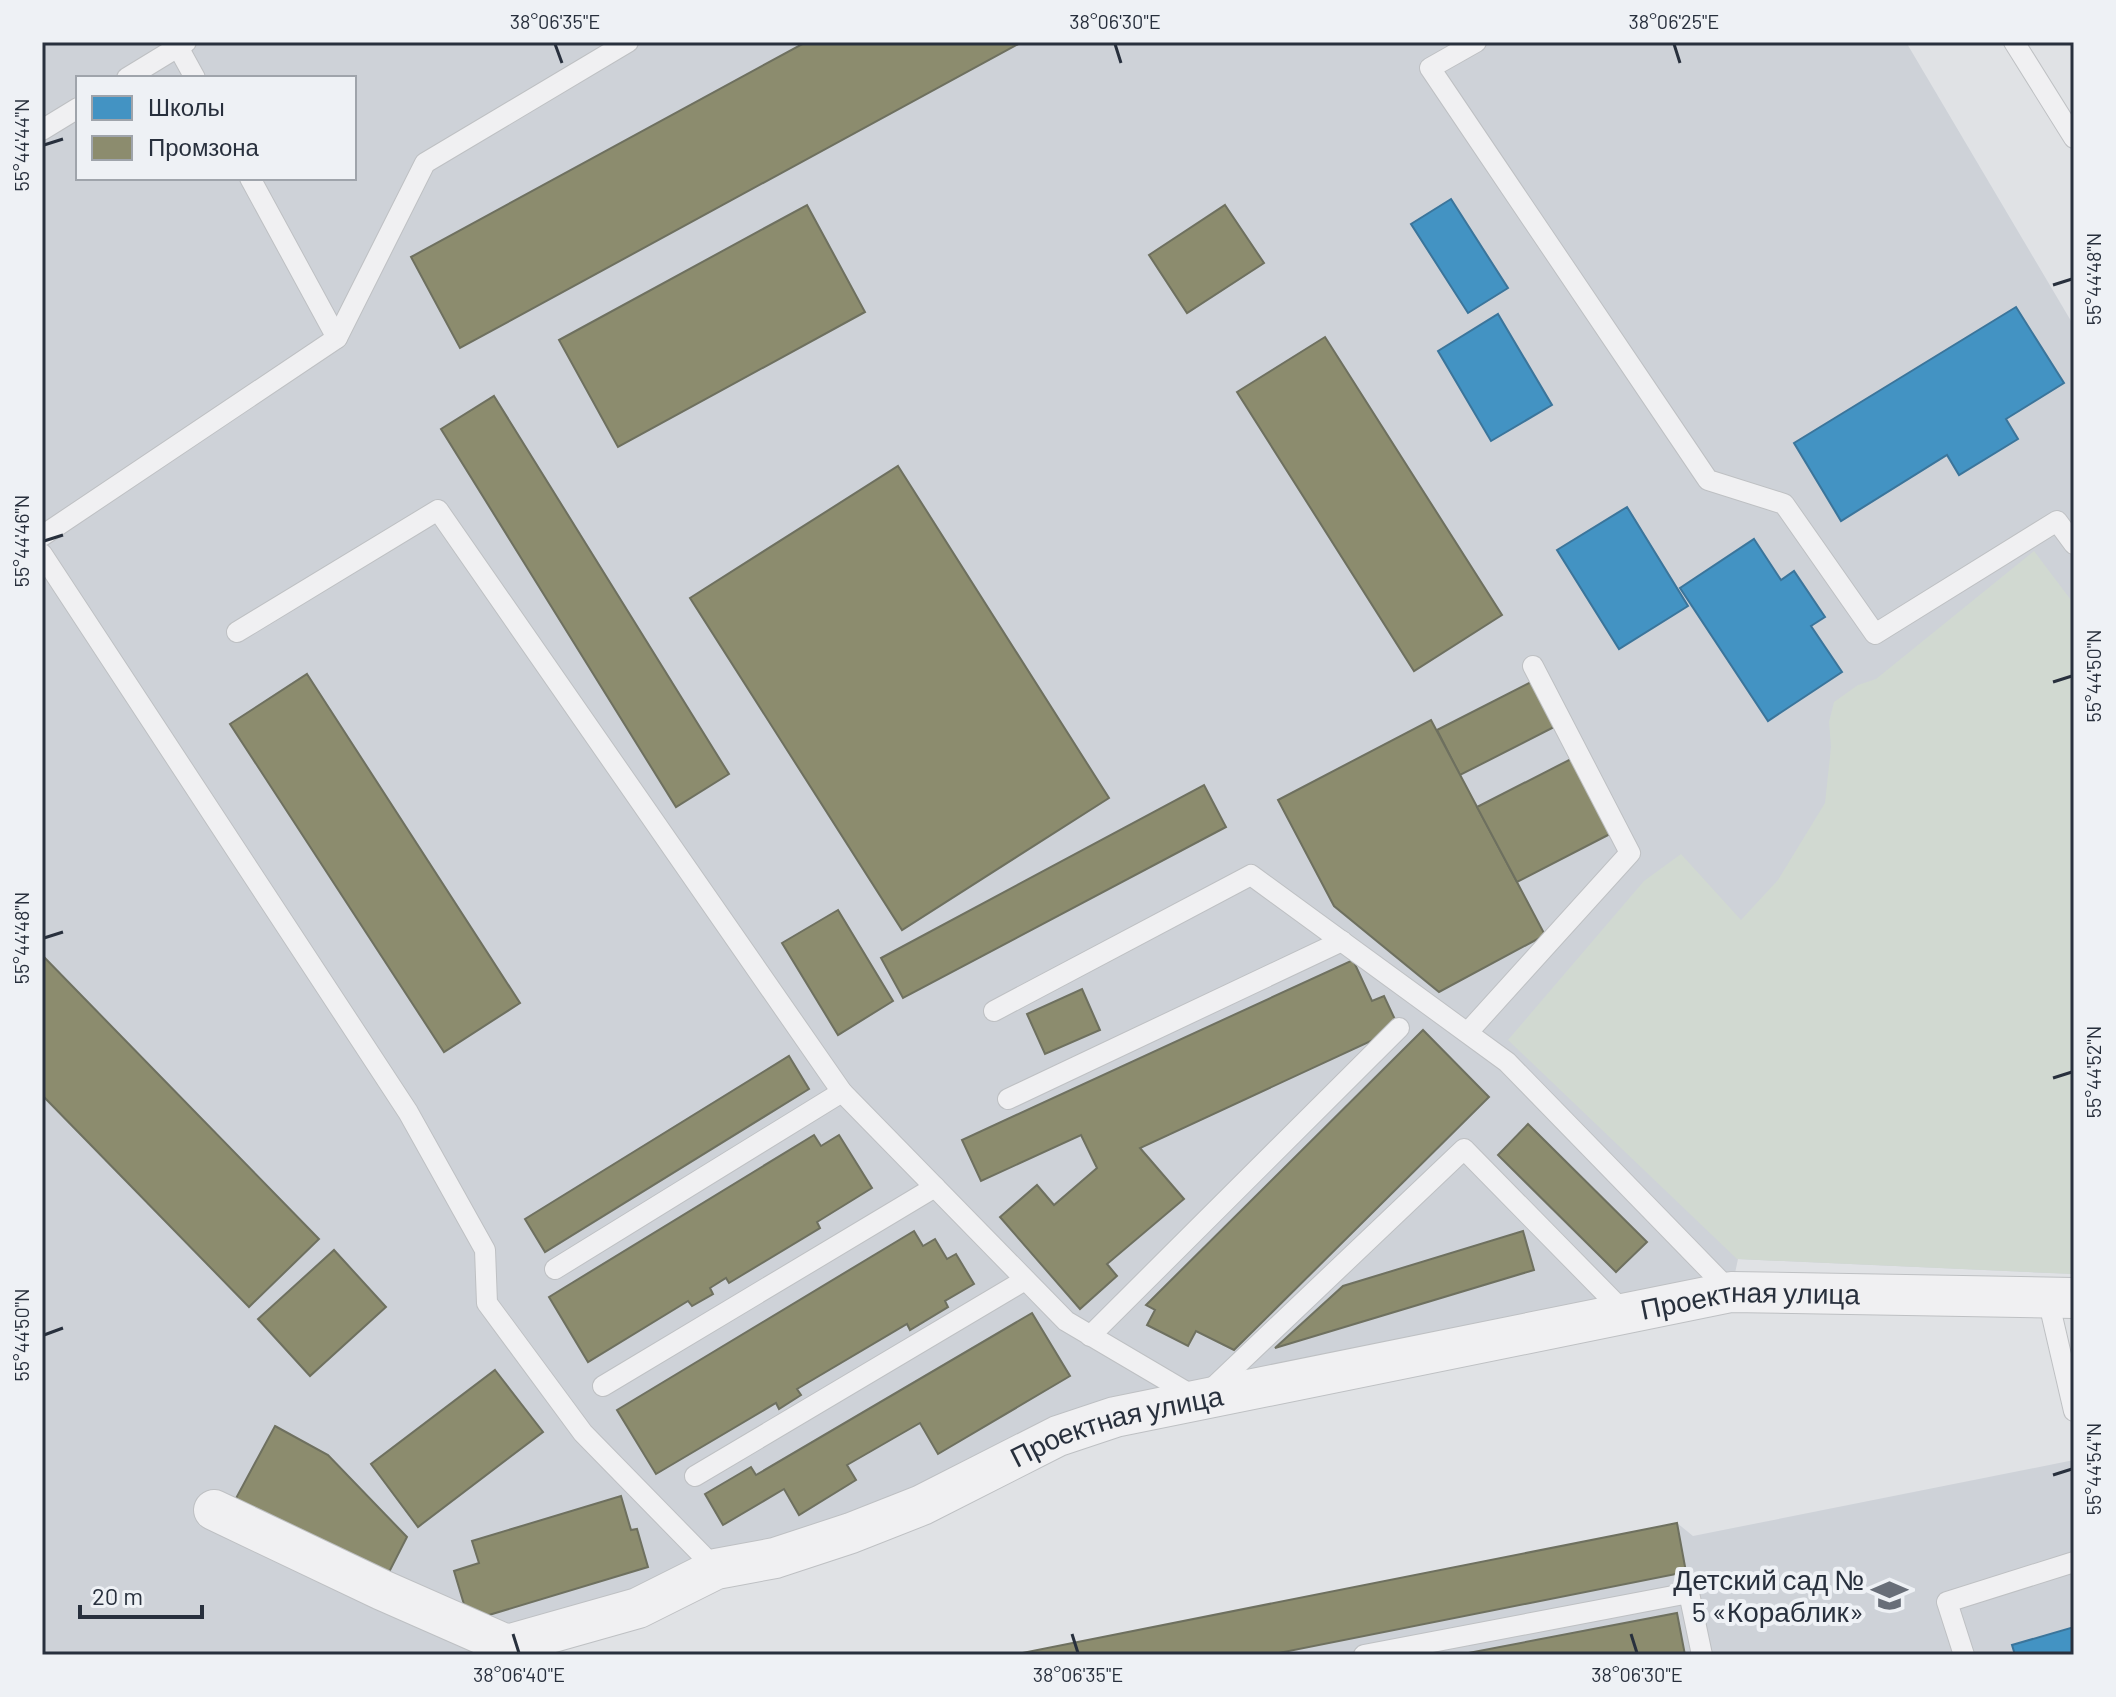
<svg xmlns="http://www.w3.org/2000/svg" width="2116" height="1697" viewBox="0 0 2116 1697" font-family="Barlow,sans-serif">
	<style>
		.built { fill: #ced2d8; fill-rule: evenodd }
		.green { fill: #d1d9d1 }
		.schools { fill: #4393c3; stroke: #3b759b; stroke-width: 2 }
		.industry { fill: #8c8c6e; stroke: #6e705f; stroke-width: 2 }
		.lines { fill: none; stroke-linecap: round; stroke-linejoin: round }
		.service-casing { stroke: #bec0c3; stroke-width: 22 }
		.minor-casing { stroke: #bec0c3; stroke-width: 42 }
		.service { stroke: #f0f0f2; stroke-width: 20 }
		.minor { stroke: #f0f0f2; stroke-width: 40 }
		.ticks { fill: none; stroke: #28303d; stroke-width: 3 }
		.labels { text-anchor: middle; stroke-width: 8; stroke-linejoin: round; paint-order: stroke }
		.street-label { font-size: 28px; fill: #28303d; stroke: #eef1f5 }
		.poi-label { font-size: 28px; fill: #28303d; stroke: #eef1f5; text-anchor: end }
		.neatline { fill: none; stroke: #28303d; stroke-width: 3 }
		.ticks-label { font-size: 20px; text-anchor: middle; fill: #28303d }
	</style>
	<rect width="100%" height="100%" fill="#e0e2e5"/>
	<g class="built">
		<path d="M42 42H1906L2074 326V1274L1738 1259 1731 1292 1115 1417 486 1655H42ZM78 78H354V178H78Z"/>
		<polygon points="2074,1460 2074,1655 1012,1655 1677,1523 1693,1536"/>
	</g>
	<polygon class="green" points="2034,551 2074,604 2074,1274 1737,1259 1508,1040 1644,881 1681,854 1741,920 1778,880 1825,803 1831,747 1829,722 1834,702 1858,685 1876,679"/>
	<g class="schools">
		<polygon points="1451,199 1508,288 1468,313 1411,224"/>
		<polygon points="2016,307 2064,383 2006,419 2018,439 1959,475 1947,455 1841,521 1794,443"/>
		<polygon points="1498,314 1552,405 1491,441 1438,351"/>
		<polygon points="1627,507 1688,606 1619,649 1557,550"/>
		<polygon points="1754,539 1781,580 1794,571 1825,617 1811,626 1842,672 1768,721 1680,588"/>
		<polygon points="2074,1627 2074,1655 2015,1655 2012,1645"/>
	</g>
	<g class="industry">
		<polygon points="806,42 1022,42 460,348 411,257"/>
		<polygon points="807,205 865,312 618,447 559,340"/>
		<polygon points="1225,205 1264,263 1187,313 1149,255"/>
		<polygon points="1325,337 1502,615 1414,671 1237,392"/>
		<polygon points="494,396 729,774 676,807 441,429"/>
		<polygon points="898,466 1109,798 902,930 690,598"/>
		<polygon points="307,674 520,1003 444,1052 230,724"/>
		<polygon points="1533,681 1556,726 1460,775 1437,730"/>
		<polygon points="1431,720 1545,935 1439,992 1334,906 1278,800"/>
		<polygon points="1573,758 1612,833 1517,882 1477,807"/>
		<polygon points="1204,785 1226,827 903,998 881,958"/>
		<polygon points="838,910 893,1001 838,1035 782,943"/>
		<polygon points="42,955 319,1239 249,1307 42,1095"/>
		<polygon points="1353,960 1372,1001 1384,996 1399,1028 1140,1148 1184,1199 1107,1264 1117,1276 1080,1309 1000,1217 1037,1185 1054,1205 1097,1168 1081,1135 981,1181 962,1140"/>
		<polygon points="1082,989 1100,1030 1045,1054 1027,1014"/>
		<polygon points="1423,1030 1489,1097 1234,1350 1196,1331 1188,1346 1147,1325 1155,1310 1146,1305"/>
		<polygon points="789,1056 809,1089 545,1252 525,1219"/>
		<polygon points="1528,1124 1647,1242 1616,1272 1498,1155"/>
		<polygon points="814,1135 821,1146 839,1135 872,1188 817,1222 820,1228 729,1283 726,1278 710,1288 713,1294 692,1306 688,1301 588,1362 549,1297"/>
		<polygon points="914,1231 923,1246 935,1239 947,1259 956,1254 974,1284 945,1301 948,1307 910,1330 907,1324 797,1389 801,1395 779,1409 776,1403 656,1474 617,1410"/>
		<polygon points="1523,1231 1534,1270 1275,1348 1343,1286"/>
		<polygon points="334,1250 386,1307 310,1376 258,1319"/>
		<polygon points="1032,1313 1070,1376 938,1454 920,1423 847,1465 856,1480 799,1515 784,1489 723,1525 705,1494 751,1467 756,1475"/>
		<polygon points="495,1370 543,1432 418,1527 371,1464"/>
		<polygon points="275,1426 328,1455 407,1537 384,1582 234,1502"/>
		<polygon points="621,1496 631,1530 637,1529 648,1567 469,1621 454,1571 479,1563 472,1541"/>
		<polygon points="1677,1523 1686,1572 1269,1655 1012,1655"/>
		<polygon points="1677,1613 1685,1655 1458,1655"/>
	</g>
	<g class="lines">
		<defs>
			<g id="service">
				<polyline points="1476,42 1430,68 1708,480 1784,504 1875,634 2057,521 2074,544"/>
				<polyline points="2014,42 2074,138"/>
				<polyline points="178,47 195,78"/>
				<polyline points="127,78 186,42"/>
				<polyline points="42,130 78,108"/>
				<polyline points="250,178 337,338"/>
				<polyline points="42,536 337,338 425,163 628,42"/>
				<polyline points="42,554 408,1112 485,1250 487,1303 583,1433 716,1569"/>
				<polyline points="237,632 438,510 842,1092 1066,1321 1200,1400 1464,1149 1624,1312"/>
				<polyline points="994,1011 1251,875 1507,1062 1731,1292"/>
				<polyline points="1468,1032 1630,853 1533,666"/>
				<polyline points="1008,1099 1342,941"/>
				<polyline points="555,1269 842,1092"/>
				<polyline points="2048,1299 2074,1411"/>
				<polyline points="1090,1336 1399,1028"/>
				<polyline points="603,1386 935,1187"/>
				<polyline points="695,1476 1025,1280"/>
				<polyline points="1364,1655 1689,1593 1702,1655"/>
				<polyline points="1964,1655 1947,1602 2074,1562"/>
			</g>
			<g id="minor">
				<path id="s1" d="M214 1510 382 1590 507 1645 638 1608 716 1569 775 1558 851 1533 922 1505 1058 1436 1115 1417 1731 1292 2074 1298"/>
			</g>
		</defs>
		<use href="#service" class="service-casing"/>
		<use href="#minor" class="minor-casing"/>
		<use href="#service" class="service"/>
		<use href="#minor" class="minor"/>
	</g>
	<path class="ticks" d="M555 44 562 63M1115 44 1121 63M1674 44 1680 63M44 145 63 139M2053 285 2072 279M44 541 63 535M2053 682 2072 676M44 938 63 932M2053 1078 2072 1072M44 1335 63 1328M2053 1475 2072 1469M513 1634 519 1653M1072 1634 1078 1653M1631 1634 1637 1653"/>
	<defs>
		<symbol id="school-bare" viewBox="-9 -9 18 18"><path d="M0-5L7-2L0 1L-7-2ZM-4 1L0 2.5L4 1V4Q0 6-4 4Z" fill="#686e78" stroke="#eef1f5" stroke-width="2.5" paint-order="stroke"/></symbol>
	</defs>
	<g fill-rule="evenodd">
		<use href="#school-bare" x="1864" y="1570" width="51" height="51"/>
	</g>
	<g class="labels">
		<g class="street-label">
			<text dy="10" stroke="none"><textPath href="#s1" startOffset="1622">Проектная улица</textPath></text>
			<text dy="10" stroke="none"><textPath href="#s1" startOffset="974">Проектная улица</textPath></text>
		</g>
		<g class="poi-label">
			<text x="1864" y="1590">Детский сад №<tspan x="1864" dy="32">5 «Кораблик»</tspan></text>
		</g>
	</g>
	<rect width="2116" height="1697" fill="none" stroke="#eef1f5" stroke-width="88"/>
	<rect x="76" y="76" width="280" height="104" fill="#eef1f5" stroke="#9fa4ab" stroke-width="2"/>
	<rect x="92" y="96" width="40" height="24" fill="#4393c3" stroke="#9fa4ab" stroke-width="2"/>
	<text x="148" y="116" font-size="24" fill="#28303d">Школы</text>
	<rect x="92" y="136" width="40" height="24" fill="#8c8c6e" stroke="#9fa4ab" stroke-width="2"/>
	<text x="148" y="156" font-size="24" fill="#28303d">Промзона</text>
	<path d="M80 1605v12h122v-12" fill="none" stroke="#28303d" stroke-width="4"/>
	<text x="92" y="1605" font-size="24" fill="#28303d" stroke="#eef1f5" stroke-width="6" paint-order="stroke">20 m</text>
	<rect x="44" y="44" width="2028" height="1609" class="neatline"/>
	<g class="ticks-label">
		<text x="555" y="29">38°06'35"E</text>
		<text x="1115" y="29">38°06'30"E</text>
		<text x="1674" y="29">38°06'25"E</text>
		<text transform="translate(22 145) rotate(-90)" y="7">55°44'44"N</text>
		<text transform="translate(2094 279) rotate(-90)" y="7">55°44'48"N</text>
		<text transform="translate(22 541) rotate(-90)" y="7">55°44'46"N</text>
		<text transform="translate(2094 676) rotate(-90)" y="7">55°44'50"N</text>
		<text transform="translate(22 938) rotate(-90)" y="7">55°44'48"N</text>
		<text transform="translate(2094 1072) rotate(-90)" y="7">55°44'52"N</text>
		<text transform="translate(22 1335) rotate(-90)" y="7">55°44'50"N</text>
		<text transform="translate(2094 1469) rotate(-90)" y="7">55°44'54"N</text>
		<text x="519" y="1682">38°06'40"E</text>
		<text x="1078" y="1682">38°06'35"E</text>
		<text x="1637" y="1682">38°06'30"E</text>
	</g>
</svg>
